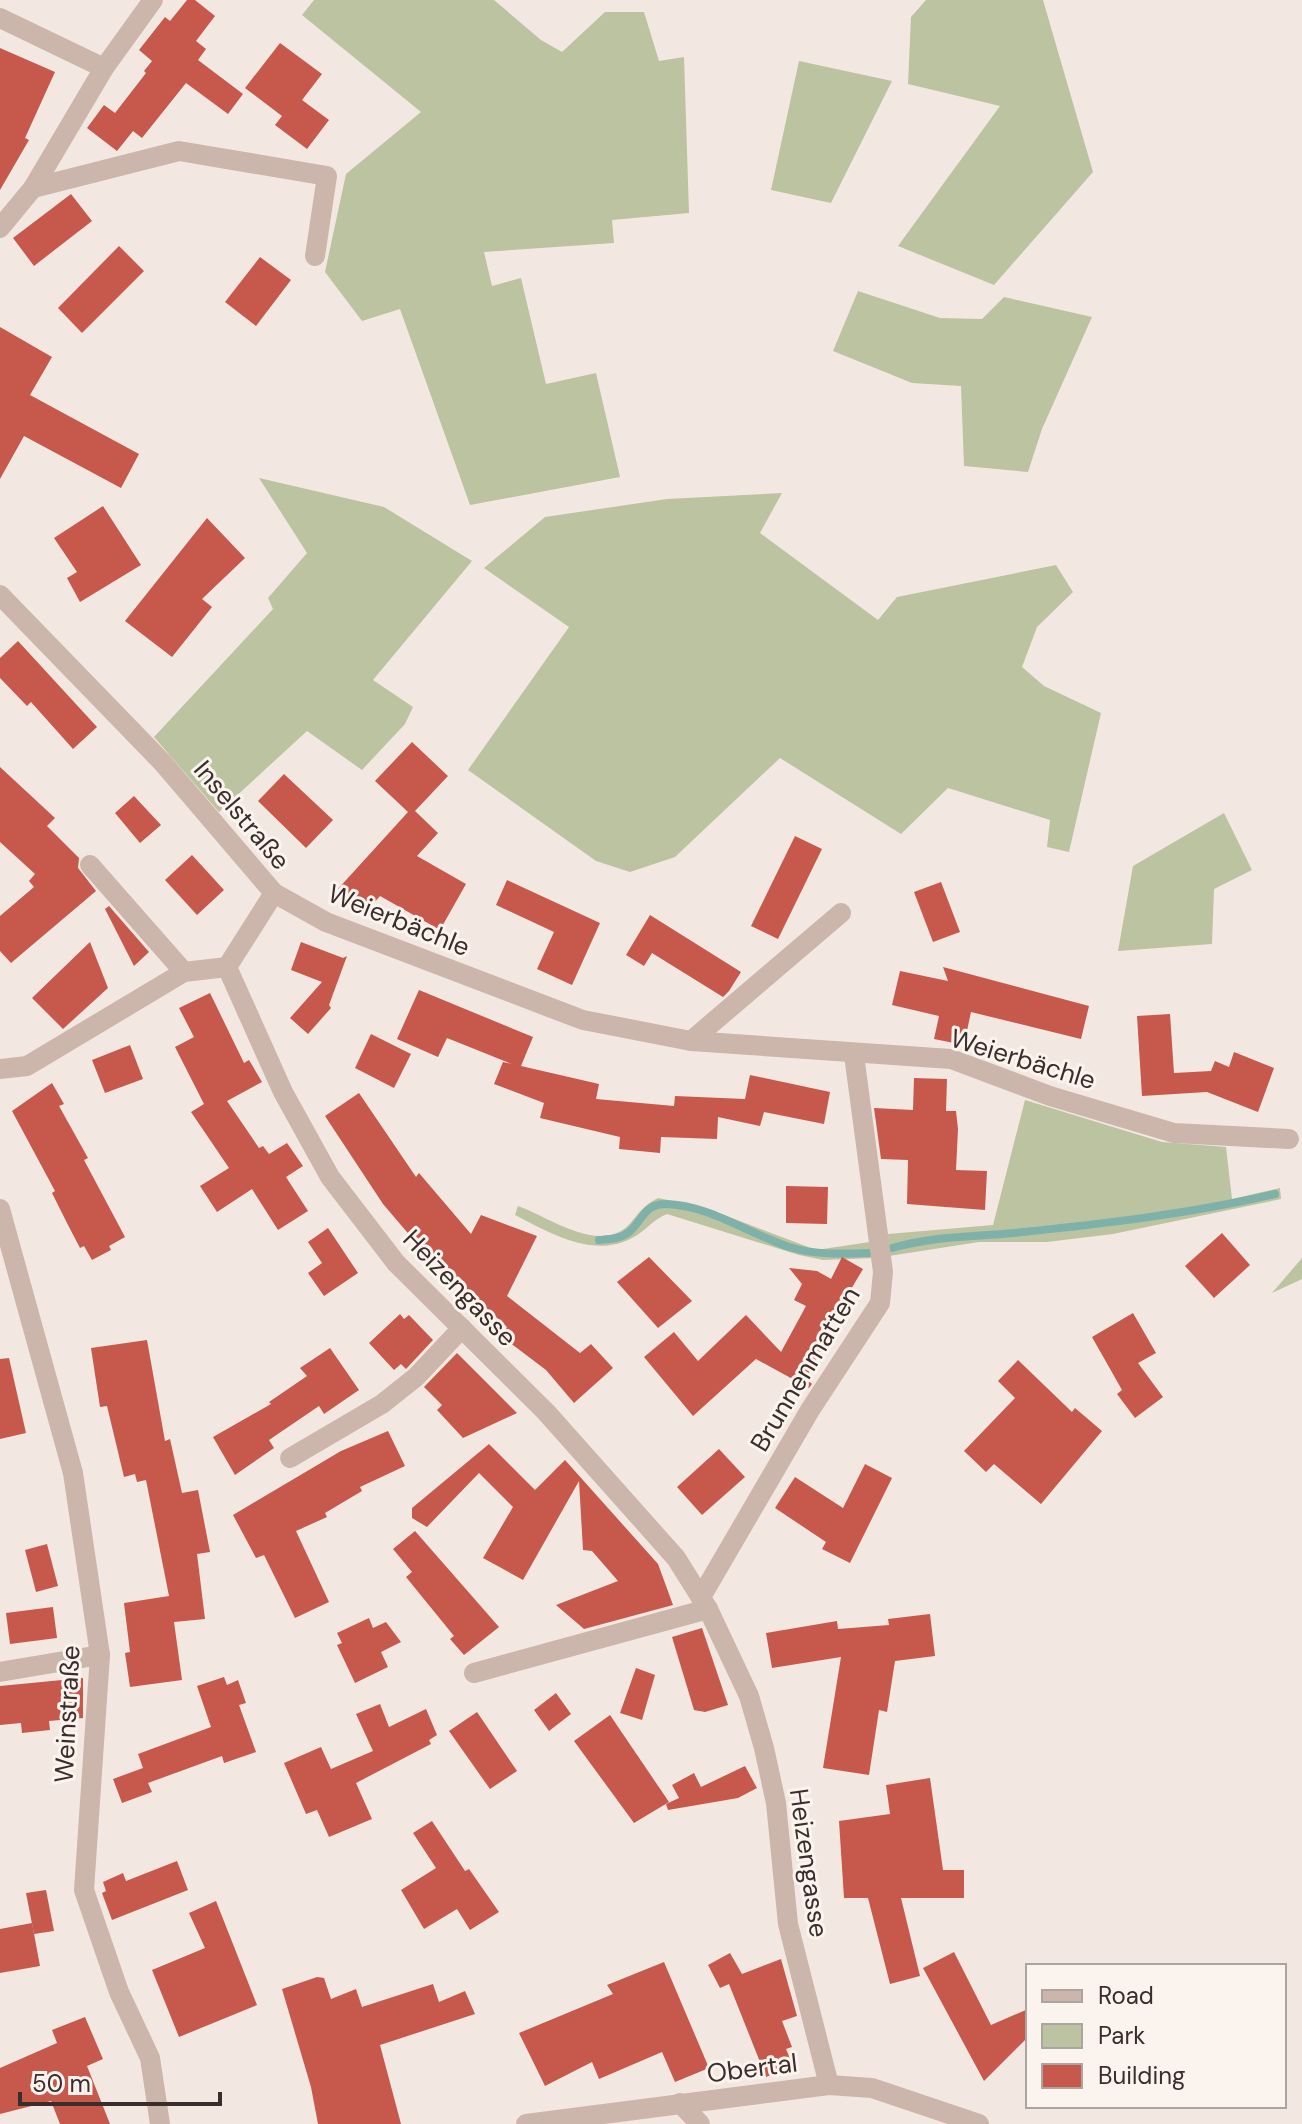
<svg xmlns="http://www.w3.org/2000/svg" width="1302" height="2124" viewBox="0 0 1302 2124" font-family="'DM Sans',sans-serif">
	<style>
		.green { fill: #bcc3a0 }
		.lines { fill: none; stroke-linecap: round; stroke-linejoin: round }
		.stream { stroke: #7fb1ab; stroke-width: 8 }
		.building { fill: #c6584c }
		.minor { stroke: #ccb6ac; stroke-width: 20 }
		.labels { text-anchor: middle; stroke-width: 6; stroke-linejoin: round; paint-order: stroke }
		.street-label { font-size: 26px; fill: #3a2d2b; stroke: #fbf3ed }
	</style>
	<rect width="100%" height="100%" fill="#f3e8e1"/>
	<g class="green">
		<polygon points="314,0 494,0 541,40 562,52 605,12 644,12 659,61 684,57 689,213 612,220 614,243 484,252 492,286 521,278 546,384 596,373 620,477 470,505 400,309 362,321 325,272 346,174 421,112 302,15"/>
		<polygon points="926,0 1043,0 1093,172 994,285 898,246 1000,106 908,84 911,17"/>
		<polygon points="799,61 892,81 831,203 771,190"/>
		<polygon points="858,291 940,318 982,319 1004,297 1092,317 1042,429 1028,472 964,466 961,386 912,383 833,351"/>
		<polygon points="259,478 384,507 472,561 373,680 413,707 405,724 362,770 307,731 219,812 154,737 273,609 268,598 307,553"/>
		<polygon points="782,493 760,533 878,620 897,597 1056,565 1073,592 1037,627 1022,667 1044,686 1101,713 1069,852 1047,847 1050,820 948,788 901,834 780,758 675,857 630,872 596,861 468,770 569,627 484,568 545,517 667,499"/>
		<polygon points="1224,813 1252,870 1214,889 1212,944 1118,951 1133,866"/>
		<polygon points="1025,1100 1162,1142 1226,1147 1232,1199 1280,1188 1281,1199 1113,1234 1047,1242 979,1242 889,1256 888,1234 993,1225"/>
		<path d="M658 1198 703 1207 816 1250 870 1242 875 1258 823 1260 799 1255 667 1214C653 1219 646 1231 632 1238 593 1259 550 1233 515 1215L518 1206C547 1216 589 1248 621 1231 634 1224 637 1208 658 1198Z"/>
		<polygon points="1302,1258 1302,1279 1272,1293"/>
	</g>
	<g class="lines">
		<g class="stream">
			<path d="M599 1240C609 1239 621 1239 629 1232 643 1221 643 1204 666 1204 709 1205 749 1234 789 1247 815 1255 842 1254 869 1253"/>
			<path d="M892 1248C933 1236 971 1237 1014 1233 1101 1224 1190 1214 1275 1194"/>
		</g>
	</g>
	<g class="building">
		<polygon points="187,0 195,0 215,16 196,41 206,49 198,60 243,94 228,114 186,83 142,138 133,131 117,151 87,128 104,105 115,113 146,73 144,71 152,61 139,50 165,17 170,21"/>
		<polygon points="280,43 322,74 302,100 329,120 307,149 275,125 282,116 245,88"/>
		<polygon points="0,48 55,72 25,138 29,140 0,190"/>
		<polygon points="71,194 92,221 34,266 13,238"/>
		<polygon points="119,246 144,271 82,333 58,308"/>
		<polygon points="260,257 291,280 256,326 225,302"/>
		<polygon points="0,327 52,357 30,395 139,454 121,488 24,436 0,479"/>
		<polygon points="103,506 141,565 80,602 67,578 77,572 54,538"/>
		<polygon points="207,518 245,558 202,599 212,607 172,657 125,621"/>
		<polygon points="18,641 97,727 73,749 31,702 27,706 0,678 0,658"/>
		<polygon points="412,742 448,776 415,811 438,833 417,856 466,884 440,930 380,896 364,914 337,890 408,812 375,781"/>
		<polygon points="0,767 55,818 47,826 79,858 78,868 96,891 11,963 0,951 0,916 34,887 29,881 35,874 0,842"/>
		<polygon points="284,774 333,820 306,848 258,801"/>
		<polygon points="134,796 161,825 140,843 115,813"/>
		<polygon points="795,836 822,849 778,939 751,926"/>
		<polygon points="192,855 224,890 197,915 165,880"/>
		<polygon points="507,880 600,923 572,985 537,969 554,932 496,905"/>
		<polygon points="941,882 960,932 933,942 914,892"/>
		<polygon points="109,906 149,952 134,966 105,909"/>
		<polygon points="650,915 741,972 729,991 723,997 652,953 644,966 626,955"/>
		<polygon points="90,942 108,988 63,1029 32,998"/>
		<polygon points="301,942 343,958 347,956 329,1005 331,1008 308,1034 290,1018 322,982 291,970"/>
		<polygon points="943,967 1089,1006 1081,1039 971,1012 964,1045 934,1039 939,1016 892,1005 900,971 948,981"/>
		<polygon points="419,990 533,1037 521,1066 599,1084 596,1099 674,1106 675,1096 745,1099 750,1075 830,1092 824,1124 764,1112 760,1126 718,1117 717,1139 661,1137 660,1153 619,1149 620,1137 540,1118 544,1103 494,1084 503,1062 512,1064 447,1038 438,1057 397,1039"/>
		<polygon points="210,993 244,1063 249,1060 262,1082 227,1101 259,1148 263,1146 269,1154 287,1143 303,1166 286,1177 308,1211 278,1230 252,1189 217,1212 200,1186 229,1168 191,1112 204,1104 175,1047 194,1037 179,1008"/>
		<polygon points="1170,1014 1174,1073 1211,1071 1215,1061 1229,1067 1234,1052 1274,1068 1258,1112 1207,1092 1142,1096 1137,1016"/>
		<polygon points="371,1034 411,1054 394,1088 355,1068"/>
		<polygon points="130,1045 143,1079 105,1093 92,1060"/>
		<polygon points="914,1078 947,1079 946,1111 956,1111 958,1129 956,1170 987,1171 985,1210 907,1204 908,1160 881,1159 874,1108 913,1110"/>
		<polygon points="52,1083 64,1104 59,1106 88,1158 84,1160 125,1237 109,1246 111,1250 92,1260 84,1246 80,1248 68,1225 52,1193 55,1191 12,1111"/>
		<polygon points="359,1093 416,1177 419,1173 471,1234 481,1215 537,1236 507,1296 580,1353 591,1344 613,1368 574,1403 546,1370 501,1336 507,1327 418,1245 383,1204 325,1116"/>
		<polygon points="786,1186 828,1187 827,1224 786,1223"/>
		<polygon points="328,1228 358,1273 324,1296 308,1273 322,1263 308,1242"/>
		<polygon points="1222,1233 1250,1265 1214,1298 1185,1266"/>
		<polygon points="649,1257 692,1301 658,1328 617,1282"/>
		<polygon points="842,1257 863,1269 819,1343 824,1345 806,1378 812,1384 809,1388 756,1359 693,1416 644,1357 674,1332 698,1361 746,1315 781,1352 806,1306 794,1300 802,1284 789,1268 817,1271 840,1284 831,1279"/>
		<polygon points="1133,1313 1156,1353 1138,1363 1163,1397 1135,1418 1117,1394 1122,1390 1092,1337"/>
		<polygon points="400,1314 404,1319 409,1315 433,1340 406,1369 401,1364 394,1370 369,1343"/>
		<polygon points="147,1340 165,1441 170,1439 182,1493 198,1490 210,1552 197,1554 205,1619 174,1622 182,1680 130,1687 125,1653 130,1652 124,1603 169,1596 146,1480 137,1482 135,1474 124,1477 107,1406 100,1407 91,1348"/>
		<polygon points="330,1348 359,1390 324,1414 319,1406 269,1440 274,1448 235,1475 213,1437 271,1404 269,1402 307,1376 300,1368"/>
		<polygon points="457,1353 517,1413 463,1438 437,1410 442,1405 424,1387"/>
		<polygon points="9,1358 26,1433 0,1439 0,1359"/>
		<polygon points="1018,1360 1072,1412 1075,1408 1102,1431 1041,1504 994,1464 986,1472 964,1451 1015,1398 998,1381"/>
		<polygon points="388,1431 405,1466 360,1487 362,1491 325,1513 327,1517 296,1531 329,1602 295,1618 264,1555 256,1558 233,1515 341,1451"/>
		<polygon points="489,1444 535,1490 565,1460 658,1564 673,1605 584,1629 556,1605 618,1581 592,1551 583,1550 579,1481 523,1580 483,1558 513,1507 479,1473 427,1527 412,1518 412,1508"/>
		<polygon points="719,1449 745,1477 702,1515 677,1487"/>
		<polygon points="865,1464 892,1478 850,1563 822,1549 826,1542 775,1508 795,1477 843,1508"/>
		<polygon points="415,1531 499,1627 464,1655 450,1639 454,1636 406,1577 412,1572 393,1549"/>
		<polygon points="47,1544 58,1586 36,1592 25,1550"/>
		<polygon points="53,1607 57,1638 10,1644 6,1613"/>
		<polygon points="930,1614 935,1656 895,1661 887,1712 879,1710 869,1775 823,1768 841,1657 772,1668 766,1633 837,1621 838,1629 889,1625 888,1619"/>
		<polygon points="369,1618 373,1628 386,1622 401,1642 381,1652 388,1667 355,1683 337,1645 342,1643 337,1633"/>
		<polygon points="702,1628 728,1705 705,1712 694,1710 672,1637"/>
		<polygon points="636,1668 655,1675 642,1720 620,1713"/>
		<polygon points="224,1677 227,1685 238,1680 246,1703 239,1705 256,1752 224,1763 222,1756 148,1783 152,1792 122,1803 113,1779 143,1768 138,1754 211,1727 197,1686"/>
		<polygon points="83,1678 83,1718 49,1721 50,1730 22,1733 21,1723 0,1725 0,1686"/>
		<polygon points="556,1693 571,1714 549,1731 534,1710"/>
		<polygon points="380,1704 389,1727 426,1709 437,1735 429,1740 431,1744 356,1783 372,1819 329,1837 317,1810 306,1814 284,1763 321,1747 331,1769 373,1751 356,1714"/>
		<polygon points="477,1712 517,1771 490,1789 449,1731"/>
		<polygon points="610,1715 669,1802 634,1823 574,1741"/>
		<polygon points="745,1766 757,1788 738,1798 668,1810 666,1804 679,1798 672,1785 694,1773 701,1787"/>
		<polygon points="930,1778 943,1870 964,1870 964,1898 901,1898 920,1976 890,1984 868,1898 844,1898 839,1821 890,1814 886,1785"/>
		<polygon points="432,1821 465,1871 469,1869 499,1912 470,1930 457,1909 424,1929 401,1890 436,1868 413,1833"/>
		<polygon points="177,1861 188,1890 112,1920 102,1893 106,1891 103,1882 123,1873 126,1881"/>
		<polygon points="46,1890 54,1931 34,1934 26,1893"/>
		<polygon points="216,1901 257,2005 179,2037 152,1970 205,1948 189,1913"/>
		<polygon points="32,1923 40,1966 0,1973 0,1929"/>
		<polygon points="954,1952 991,2025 1028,2009 1028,2037 984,2081 923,1968"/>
		<polygon points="730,1953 742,1974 781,1959 797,2016 782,2021 792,2047 786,2049 793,2066 766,2077 729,1984 720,1988 708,1965"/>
		<polygon points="664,1962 709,2068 675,2082 662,2052 599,2079 592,2062 545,2086 519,2033 613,1994 607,1985"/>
		<polygon points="317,1977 324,1978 331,1999 356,1989 362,2007 433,1984 439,2002 465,1991 475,2014 380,2045 401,2124 318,2124 311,2087 282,1989"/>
		<polygon points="85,2017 103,2059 87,2066 110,2124 60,2124 51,2101 0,2114 0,2068 57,2043 52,2030"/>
	</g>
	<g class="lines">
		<g class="minor">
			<polyline points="0,18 104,68"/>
			<polyline points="33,188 104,68 153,0"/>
			<polyline points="0,228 33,188 179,151 327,176 315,256"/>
			<polyline points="0,595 163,763 274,893 326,922 583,1020 691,1041 951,1059 1050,1096 1174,1133 1289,1139"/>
			<polyline points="90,865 184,972"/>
			<polyline points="227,967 283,1092 330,1177 396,1263 546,1412 676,1558 708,1609 749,1696 764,1748 776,1803 788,1924 829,2085"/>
			<polyline points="691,1041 841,913"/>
			<polyline points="0,1069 27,1066 184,972 227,967 274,893"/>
			<polyline points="0,1209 73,1473 100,1655 84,1890 119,1992 150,2058 160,2124"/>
			<polyline points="290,1458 382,1404 416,1377 462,1328"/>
			<polyline points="701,1597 810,1410 880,1303 883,1272 854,1055"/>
			<polyline points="0,1672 100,1655"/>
			<polyline points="474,1673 708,1609"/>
			<polyline points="680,2103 700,2124"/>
			<polyline points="526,2124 829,2085 872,2088 979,2124"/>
		</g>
	</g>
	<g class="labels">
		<g class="street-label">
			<text transform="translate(242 815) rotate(50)" y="9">Inselstraße</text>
			<text transform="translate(399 920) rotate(22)" y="9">Weierbächle</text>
			<text transform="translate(1023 1059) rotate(17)" y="9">Weierbächle</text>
			<text transform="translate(460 1288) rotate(46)" y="9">Heizengasse</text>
			<text transform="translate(805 1369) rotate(-59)" y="9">Brunnenmatten</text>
			<text transform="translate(67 1714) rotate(-87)" y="9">Weinstraße</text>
			<text transform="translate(809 1863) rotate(82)" y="9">Heizengasse</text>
			<text transform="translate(752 2068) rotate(-7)" y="9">Obertal</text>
		</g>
	</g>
	<rect x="1026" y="1964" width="260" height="144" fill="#fbf3ed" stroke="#aea49f" stroke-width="2"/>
	<rect x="1042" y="1990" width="40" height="12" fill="#ccb6ac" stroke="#aea49f" stroke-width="2"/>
	<text x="1098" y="2004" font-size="24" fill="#3a2d2b">Road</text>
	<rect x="1042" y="2024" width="40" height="24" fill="#bcc3a0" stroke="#aea49f" stroke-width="2"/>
	<text x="1098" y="2044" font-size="24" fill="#3a2d2b">Park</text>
	<rect x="1042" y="2064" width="40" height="24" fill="#c6584c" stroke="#aea49f" stroke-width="2"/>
	<text x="1098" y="2084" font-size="24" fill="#3a2d2b">Building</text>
	<path d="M20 2092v12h200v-12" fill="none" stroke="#3a2d2b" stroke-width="4"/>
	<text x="32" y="2092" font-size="24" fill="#3a2d2b" stroke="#fbf3ed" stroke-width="6" paint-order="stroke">50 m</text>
</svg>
